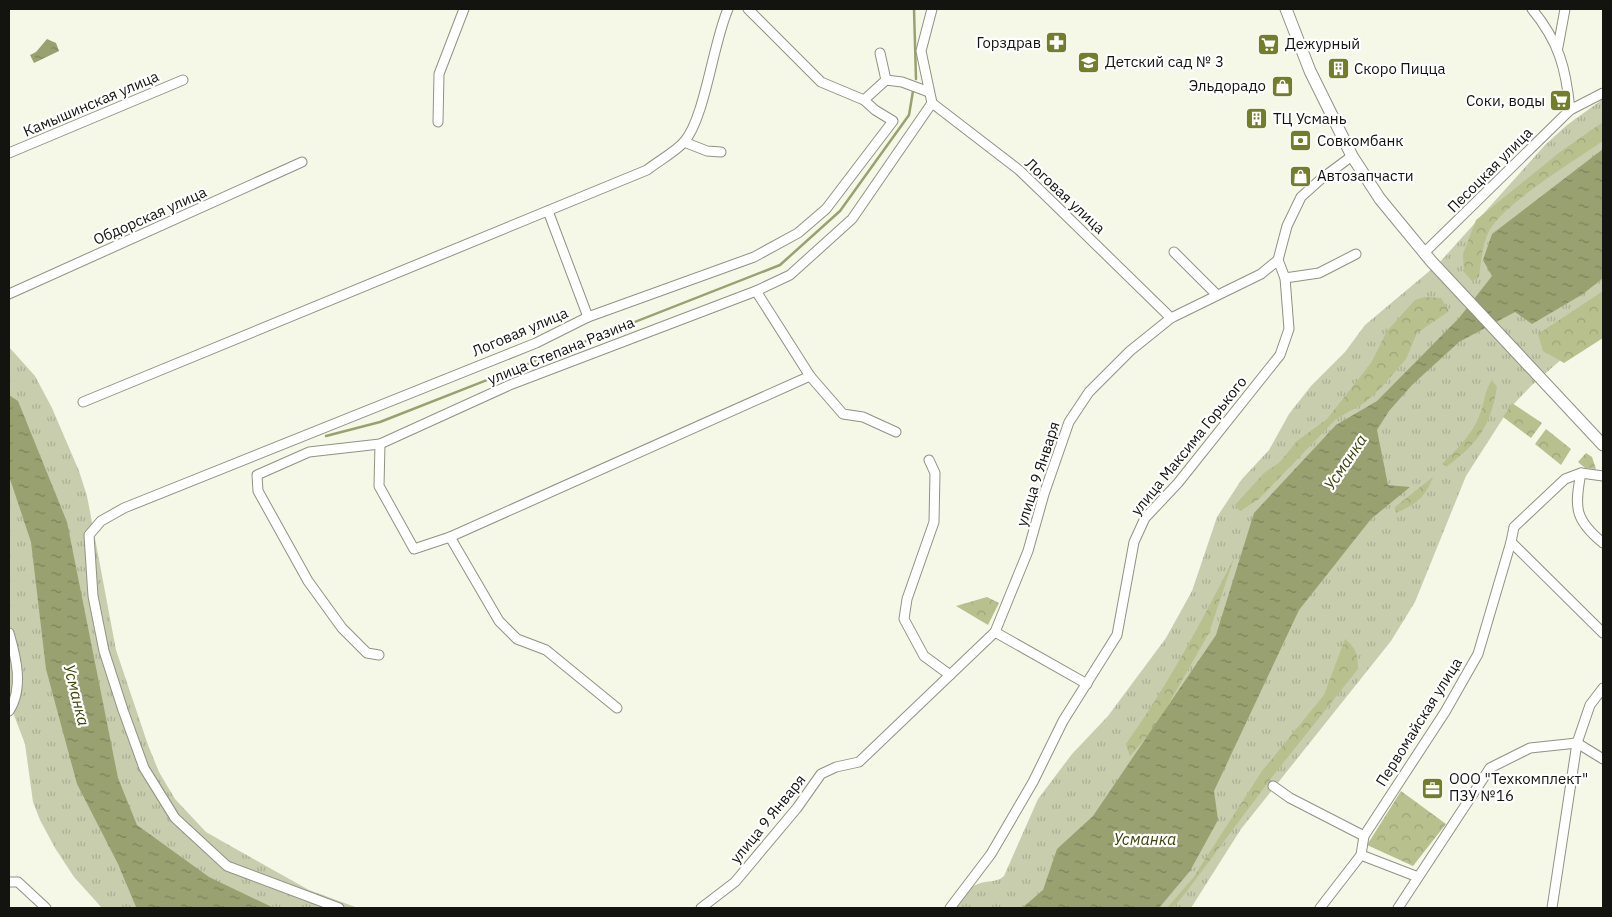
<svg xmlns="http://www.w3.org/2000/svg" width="1612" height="917" viewBox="0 0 1612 917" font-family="'IBM Plex Sans',sans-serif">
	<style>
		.grass { fill: url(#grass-tufts) }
		.forest { fill: url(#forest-crowns) }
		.water { fill: url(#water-ripples) }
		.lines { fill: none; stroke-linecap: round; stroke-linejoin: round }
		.stream { stroke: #9aa170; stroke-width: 2.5 }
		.minor-casing { stroke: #909383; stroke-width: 11 }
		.major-casing { stroke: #909383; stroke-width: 13 }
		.minor { stroke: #fff; stroke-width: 9 }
		.major { stroke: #fff; stroke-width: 11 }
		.labels { text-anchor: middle; stroke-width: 4.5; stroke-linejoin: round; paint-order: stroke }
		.poi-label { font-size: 15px; fill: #13140f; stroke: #fff; text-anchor: start }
		.street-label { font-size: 15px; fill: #13140f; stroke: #fff }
		.water-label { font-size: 16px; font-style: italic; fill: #404509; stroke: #fff }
	</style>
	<defs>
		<pattern id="grass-tufts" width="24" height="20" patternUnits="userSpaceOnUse" patternTransform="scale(1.25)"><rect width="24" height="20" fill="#c8cdad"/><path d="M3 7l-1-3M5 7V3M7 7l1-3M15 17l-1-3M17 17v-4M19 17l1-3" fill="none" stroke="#abaf94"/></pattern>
		<pattern id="forest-crowns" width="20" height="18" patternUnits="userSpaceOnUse" patternTransform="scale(1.25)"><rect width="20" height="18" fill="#b8c08e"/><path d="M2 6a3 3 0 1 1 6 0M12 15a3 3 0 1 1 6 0" fill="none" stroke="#9da479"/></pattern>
		<pattern id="water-ripples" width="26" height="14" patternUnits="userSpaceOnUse" patternTransform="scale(1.25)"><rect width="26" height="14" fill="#9aa170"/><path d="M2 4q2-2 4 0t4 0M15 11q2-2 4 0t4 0" fill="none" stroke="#7c825a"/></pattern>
	</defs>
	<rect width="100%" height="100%" fill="#f5f8e7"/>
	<g class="grass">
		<path d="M1603 99V323L1531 386 1509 409 1466 476 1415 602 1391 641 1241 829 1191 908H950C958 899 966 888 978 884 988 880 996 883 1004 876L1038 799 1072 754 1108 716 1166 638 1192 591 1217 517 1242 479 1269 450 1289 414 1311 386 1345 352 1365 325 1439 263 1545 145 1567 125Z"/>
		<polygon points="9,347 35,376 52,408 79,471 87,496 116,650 148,745 159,772 175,799 206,832 227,844 309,890 358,908 102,908 74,877 55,848 40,820 33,802 25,744 9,702"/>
	</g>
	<g class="forest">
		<path d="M1603 122V141C1575 160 1503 204 1489 231 1482 245 1481 262 1479 277L1472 281 1464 272 1463 254 1476 220 1560 152Z"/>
		<polygon points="1603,291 1603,338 1564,363 1543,351 1538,334"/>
		<polygon points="1425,297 1441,298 1449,311 1417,333 1406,359 1380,389 1364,403 1336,419 1259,499 1240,511 1235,505 1264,473 1280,462 1297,441 1327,419 1371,363 1387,331 1415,300"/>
		<path d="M1492 380 1497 387C1491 425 1478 444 1447 466L1442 464C1458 448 1472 435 1480 414 1485 402 1484 391 1492 380Z"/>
		<polygon points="1512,403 1542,423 1531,438 1503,417"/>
		<polygon points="1546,429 1571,449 1561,465 1535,444"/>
		<polygon points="1586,453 1592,457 1596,469 1585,468 1578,462"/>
		<path d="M1433 477C1425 498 1416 504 1396 513L1395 507Z"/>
		<path d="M1234 558 1209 633 1156 726 1130 756 1126 744C1168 685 1201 623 1234 558Z"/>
		<polygon points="987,597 999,603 988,625 956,606"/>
		<path d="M1345 639C1356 648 1358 655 1358 669L1272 777 1187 891 1173 908H1167L1193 878 1262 771 1324 695Z"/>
		<polygon points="1401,791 1446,824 1413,866 1367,845"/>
	</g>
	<g class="water">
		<polygon points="47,39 56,43 59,51 34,63 30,55 36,52"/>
		<polygon points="1603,149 1603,278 1583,294 1532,324 1515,312 1459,342 1412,385 1389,411 1377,430 1388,485 1410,487 1371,519 1299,610 1214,791 1218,820 1190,871 1159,908 1022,908 1043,890 1057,849 1093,816 1216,635 1254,513 1336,425 1377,401 1459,318 1492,276 1483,260 1492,234"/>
		<polygon points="9,395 18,401 67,522 118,778 137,825 209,877 274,908 136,907 118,864 77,784 46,669 31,542 9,476"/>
	</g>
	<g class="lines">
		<g class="stream">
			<polyline points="914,9 916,79"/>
			<polyline points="326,436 380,422 780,265 840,211 909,115 913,91"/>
		</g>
		<defs>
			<g id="minor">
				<polyline points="748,9 821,82 864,100 886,80 902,82 929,92"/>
				<path d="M1532 9C1559 42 1566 68 1570 110"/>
				<polyline points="1558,47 1565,9"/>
				<polyline points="880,53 886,80"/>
				<polyline points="932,103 1019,170 1043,193 1171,318"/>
				<polyline points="438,122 439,74 464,9"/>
				<polyline points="684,142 707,151 721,152"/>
				<polyline points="9,153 183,80"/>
				<polyline points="548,211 588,317"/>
				<polyline points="1174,252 1217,295"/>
				<polyline points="1424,253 1570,110 1603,93"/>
				<polyline points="1285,278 1319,273 1356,254"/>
				<polyline points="756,291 810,376 843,414 863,417 896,432"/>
				<polyline points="9,294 302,162"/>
				<path d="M83 402 647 170C658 161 674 153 684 142 705 118 713 43 728 9"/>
				<polyline points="380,444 379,486 414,549 450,537 810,376"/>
				<polyline points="929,460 935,473 934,522 907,599 904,619 924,656 950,675"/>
				<path d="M1581 473C1574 508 1575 520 1603 543"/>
				<polyline points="1603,476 1581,473 1565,479 1514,527 1511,542 1603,633"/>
				<polyline points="450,537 499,621 517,639 546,650 617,708"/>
				<polyline points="995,632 1087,684"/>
				<path d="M9 633C16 657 24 688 9 711"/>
				<polyline points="379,655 367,653 342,628 308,581 258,491 257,475 309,452 380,444 512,384 756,291 790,275 852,219 932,103 921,51 932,9"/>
				<polyline points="1273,786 1290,798 1364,836"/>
				<polyline points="1418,877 1361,855 1364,836 1445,712 1478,654 1511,542"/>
				<polyline points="9,882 18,882 46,908"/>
				<polyline points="339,908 227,866 175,818 144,768 123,710 104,651 93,596 89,535 101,521 124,508 536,343 588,317 754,257 798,233 826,209 893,121 875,110 864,100"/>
				<polyline points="701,908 735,882 797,808 821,774 836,767 859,762 995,632 1028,551 1044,494 1069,422 1089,392 1130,351 1171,318 1261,274 1278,260 1287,226 1301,197 1321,179 1352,156"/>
				<polyline points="950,908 991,854 1033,782 1063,721 1117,635 1134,542 1145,518 1178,483 1280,355 1289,329 1285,278 1278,260"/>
				<polyline points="1320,908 1361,855"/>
				<polyline points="1398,908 1490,768 1530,748 1577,743 1603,759"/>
				<polyline points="1552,908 1577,743 1590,705 1603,688"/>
			</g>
			<polyline id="major" points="1286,9 1310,71 1352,156 1380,199 1431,261 1603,445"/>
		</defs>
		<use href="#minor" class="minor-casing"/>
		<use href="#major" class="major-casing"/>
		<use href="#minor" class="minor"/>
		<use href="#major" class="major"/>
	</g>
	<defs>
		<symbol id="pharmacy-square" viewBox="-11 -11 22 22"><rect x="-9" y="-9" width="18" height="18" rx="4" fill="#747d28" stroke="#fff"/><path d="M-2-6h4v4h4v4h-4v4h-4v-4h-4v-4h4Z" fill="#fff"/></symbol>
		<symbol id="supermarket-square" viewBox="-11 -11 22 22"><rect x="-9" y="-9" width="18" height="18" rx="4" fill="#747d28" stroke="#fff"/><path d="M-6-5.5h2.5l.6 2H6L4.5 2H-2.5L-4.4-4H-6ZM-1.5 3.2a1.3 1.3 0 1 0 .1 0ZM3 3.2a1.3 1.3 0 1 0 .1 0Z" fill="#fff"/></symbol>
		<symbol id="school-square" viewBox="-11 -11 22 22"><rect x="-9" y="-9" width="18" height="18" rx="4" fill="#747d28" stroke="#fff"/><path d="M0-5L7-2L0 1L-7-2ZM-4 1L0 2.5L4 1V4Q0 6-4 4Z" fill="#fff"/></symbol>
		<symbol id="building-square" viewBox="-11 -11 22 22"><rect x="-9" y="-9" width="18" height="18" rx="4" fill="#747d28" stroke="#fff"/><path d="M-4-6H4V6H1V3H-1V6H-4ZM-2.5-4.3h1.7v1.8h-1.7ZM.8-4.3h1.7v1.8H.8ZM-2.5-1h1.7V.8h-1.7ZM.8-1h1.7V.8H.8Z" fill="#fff"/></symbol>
		<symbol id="shop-square" viewBox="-11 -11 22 22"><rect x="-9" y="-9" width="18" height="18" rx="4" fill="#747d28" stroke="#fff"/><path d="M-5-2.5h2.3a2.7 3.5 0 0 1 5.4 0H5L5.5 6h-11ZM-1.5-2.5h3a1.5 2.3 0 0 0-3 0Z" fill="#fff"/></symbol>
		<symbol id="bank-square" viewBox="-11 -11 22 22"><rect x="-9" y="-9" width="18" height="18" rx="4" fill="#747d28" stroke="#fff"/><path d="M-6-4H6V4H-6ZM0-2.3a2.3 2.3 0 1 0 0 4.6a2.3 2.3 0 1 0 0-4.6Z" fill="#fff"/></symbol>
		<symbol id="office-square" viewBox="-11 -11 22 22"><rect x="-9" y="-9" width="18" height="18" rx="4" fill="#747d28" stroke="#fff"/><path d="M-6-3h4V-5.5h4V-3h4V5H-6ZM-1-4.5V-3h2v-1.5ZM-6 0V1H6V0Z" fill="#fff"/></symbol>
	</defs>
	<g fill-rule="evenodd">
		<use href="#pharmacy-square" x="1044" y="30" width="25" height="25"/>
		<use href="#supermarket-square" x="1256" y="32" width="25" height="25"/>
		<use href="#school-square" x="1076" y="50" width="25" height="25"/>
		<use href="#building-square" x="1326" y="56" width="25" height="25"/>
		<use href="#shop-square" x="1270" y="74" width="25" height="25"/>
		<use href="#supermarket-square" x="1548" y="88" width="25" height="25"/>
		<use href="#building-square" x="1244" y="106" width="25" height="25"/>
		<use href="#bank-square" x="1288" y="128" width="25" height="25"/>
		<use href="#shop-square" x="1288" y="164" width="25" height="25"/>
		<use href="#office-square" x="1420" y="776" width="25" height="25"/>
	</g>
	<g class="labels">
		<g class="poi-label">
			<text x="1041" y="48" text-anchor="end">Горздрав</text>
			<text x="1285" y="49">Дежурный</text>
			<text x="1105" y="67">Детский сад № 3</text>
			<text x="1354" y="74">Скоро Пицца</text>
			<text x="1266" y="91" text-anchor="end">Эльдорадо</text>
			<text x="1545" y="106" text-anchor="end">Соки, воды</text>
			<text x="1273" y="124">ТЦ Усмань</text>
			<text x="1317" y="146">Совкомбанк</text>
			<text x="1317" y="181">Автозапчасти</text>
			<text x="1449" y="784">ООО "Техкомплект"<tspan x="1449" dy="17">ПЗУ №16</tspan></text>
		</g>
		<g class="street-label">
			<text transform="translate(91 104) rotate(-23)" y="5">Камышинская улица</text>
			<text transform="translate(1490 170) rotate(-45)" y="5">Песоцкая улица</text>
			<text transform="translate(1065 196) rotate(43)" y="5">Логовая улица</text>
			<text transform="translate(150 216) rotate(-24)" y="5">Обдорская улица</text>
			<text transform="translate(520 332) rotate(-23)" y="5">Логовая улица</text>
			<text transform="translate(561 351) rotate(-22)" y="5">улица Степана Разина</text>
			<text transform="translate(1189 446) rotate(-51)" y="5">улица Максима Горького</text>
			<text transform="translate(1038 474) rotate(-72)" y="5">улица 9 Января</text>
			<text transform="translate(1419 722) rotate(-58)" y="5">Первомайская улица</text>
			<text transform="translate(768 819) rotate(-51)" y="5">улица 9 Января</text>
		</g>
		<g class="water-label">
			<text transform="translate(1345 462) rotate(-56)" y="6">Усманка</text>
			<text transform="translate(77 695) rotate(76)" y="6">Усманка</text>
			<text x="1145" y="845">Усманка</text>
		</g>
	</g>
	<rect width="1612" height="917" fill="none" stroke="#13140f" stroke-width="20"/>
</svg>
